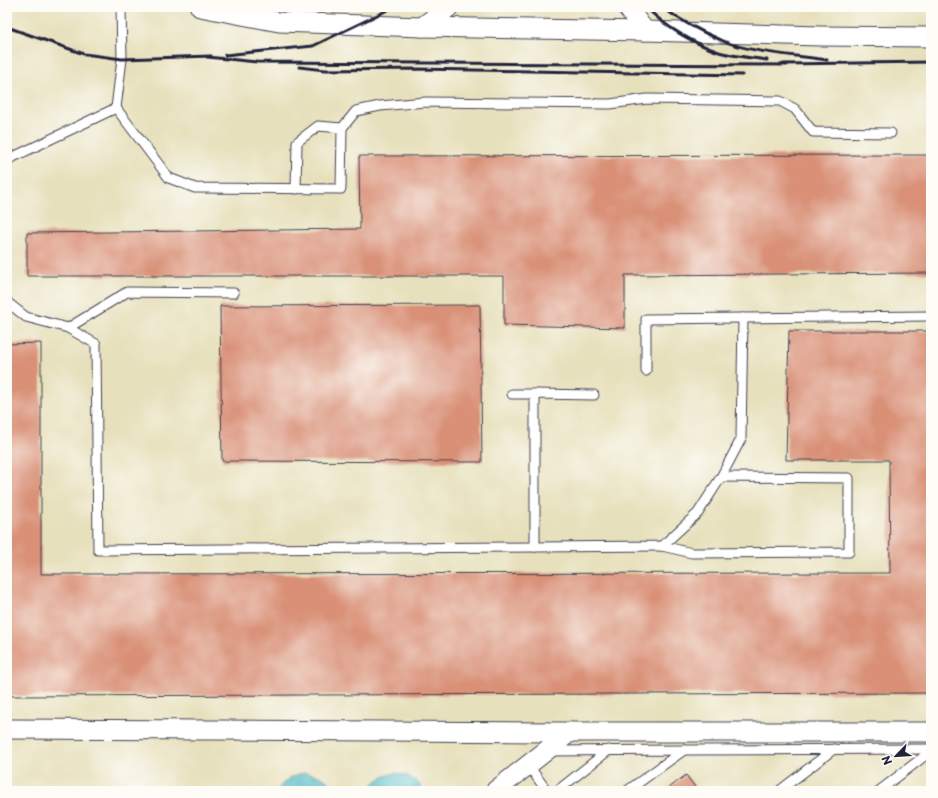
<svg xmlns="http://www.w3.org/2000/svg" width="938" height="798" viewBox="0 0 938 798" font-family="'Playpen Sans',sans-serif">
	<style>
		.water { fill: #49b7c2; stroke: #366c7e }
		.building { fill: #d99077 }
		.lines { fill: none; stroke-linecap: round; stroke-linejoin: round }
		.service-casing { stroke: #403e4e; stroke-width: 11 }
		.minor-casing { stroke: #403e4e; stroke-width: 21 }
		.service { stroke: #fff; stroke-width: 9 }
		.minor { stroke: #fff; stroke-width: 19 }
		.rail { stroke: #22223b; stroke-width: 3 }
	</style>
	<rect width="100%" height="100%" fill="#fdfcf7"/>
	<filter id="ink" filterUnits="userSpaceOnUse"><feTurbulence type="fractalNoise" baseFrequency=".025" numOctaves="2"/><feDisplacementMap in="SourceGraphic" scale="8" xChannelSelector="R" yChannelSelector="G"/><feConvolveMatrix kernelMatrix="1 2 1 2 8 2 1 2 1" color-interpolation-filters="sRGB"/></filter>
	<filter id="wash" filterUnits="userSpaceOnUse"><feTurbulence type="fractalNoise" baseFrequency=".012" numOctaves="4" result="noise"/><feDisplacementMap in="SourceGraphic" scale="16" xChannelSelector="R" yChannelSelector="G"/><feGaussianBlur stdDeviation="0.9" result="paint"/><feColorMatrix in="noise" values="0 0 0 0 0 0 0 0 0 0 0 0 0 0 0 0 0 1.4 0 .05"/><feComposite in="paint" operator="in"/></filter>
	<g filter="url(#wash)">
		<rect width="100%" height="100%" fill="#e7e0bc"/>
		<g class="water">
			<path d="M304 773C318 774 328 778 335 791H277C284 780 292 776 304 773Z"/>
			<path d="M395 773C407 775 418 779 423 791H368C374 780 383 776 395 773Z"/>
		</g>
		<g id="blocks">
			<g class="building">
				<polygon points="931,155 931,273 625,275 625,328 504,325 504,276 27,276 27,233 360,229 359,156"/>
				<polygon points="480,305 482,462 222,461 220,306"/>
				<polygon points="789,331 931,331 931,693 7,696 7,344 41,343 41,574 890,573 889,460 786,460"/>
				<polygon points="686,775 698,791 665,791"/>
			</g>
		</g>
	</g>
	<g filter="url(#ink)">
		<use href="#blocks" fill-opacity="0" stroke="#403e4e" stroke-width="1"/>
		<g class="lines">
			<defs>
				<g id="service">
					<polyline points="116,108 169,178 195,188 341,189 342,128 356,111 380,106 426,102 610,104 647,99 780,101 795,109 813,132 891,133"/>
					<polyline points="7,160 116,108 122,59 121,7"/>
					<polyline points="296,189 297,142 318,126 342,128"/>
					<polyline points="7,302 26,317 68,328 96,344 98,550 662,546 698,513 721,477 741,439 743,318 931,316"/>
					<polyline points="68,328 127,292 234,293"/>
					<polyline points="646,371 646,319 743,318"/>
					<polyline points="512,394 535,394"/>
					<polyline points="662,546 692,553 849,552 849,478 721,477"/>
					<polyline points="535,547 535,394 594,395"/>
					<polyline points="684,750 931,749"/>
					<polyline points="549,751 684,750 627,791"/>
					<polyline points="528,765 547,791"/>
					<polyline points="557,791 609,750"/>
					<polyline points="779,791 834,749"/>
					<polyline points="879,791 931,751"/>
				</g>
				<g id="minor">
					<polyline points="200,7 279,22 422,27 645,31 820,36 931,37"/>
					<polyline points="627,7 645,31"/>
					<polyline points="422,27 449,7"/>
					<polyline points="7,729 570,732 931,732"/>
					<polyline points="495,791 570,732"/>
				</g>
			</defs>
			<use href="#service" class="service-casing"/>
			<use href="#minor" class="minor-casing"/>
			<use href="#service" class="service"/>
			<use href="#minor" class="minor"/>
			<g class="rail">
				<path d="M646 7C665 27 693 43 719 52 732 56 753 58 767 60"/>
				<path d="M662 7C678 19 702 32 721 40 750 53 795 55 827 60"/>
				<polyline points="7,27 84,54 122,59 211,56"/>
				<polyline points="225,55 313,46 394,7"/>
				<polyline points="207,57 257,62 787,65"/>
				<polyline points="783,64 931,62"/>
				<polyline points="299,67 325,70 417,69 742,75"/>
			</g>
		</g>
	</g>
	<rect width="938" height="798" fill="none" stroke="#fdfcf7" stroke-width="24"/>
	<g transform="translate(896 756) rotate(245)" stroke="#fdfcf7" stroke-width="3" paint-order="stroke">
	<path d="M0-3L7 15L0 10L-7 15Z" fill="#22223b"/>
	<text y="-6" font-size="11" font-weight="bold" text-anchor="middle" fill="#22223b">N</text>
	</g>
</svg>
